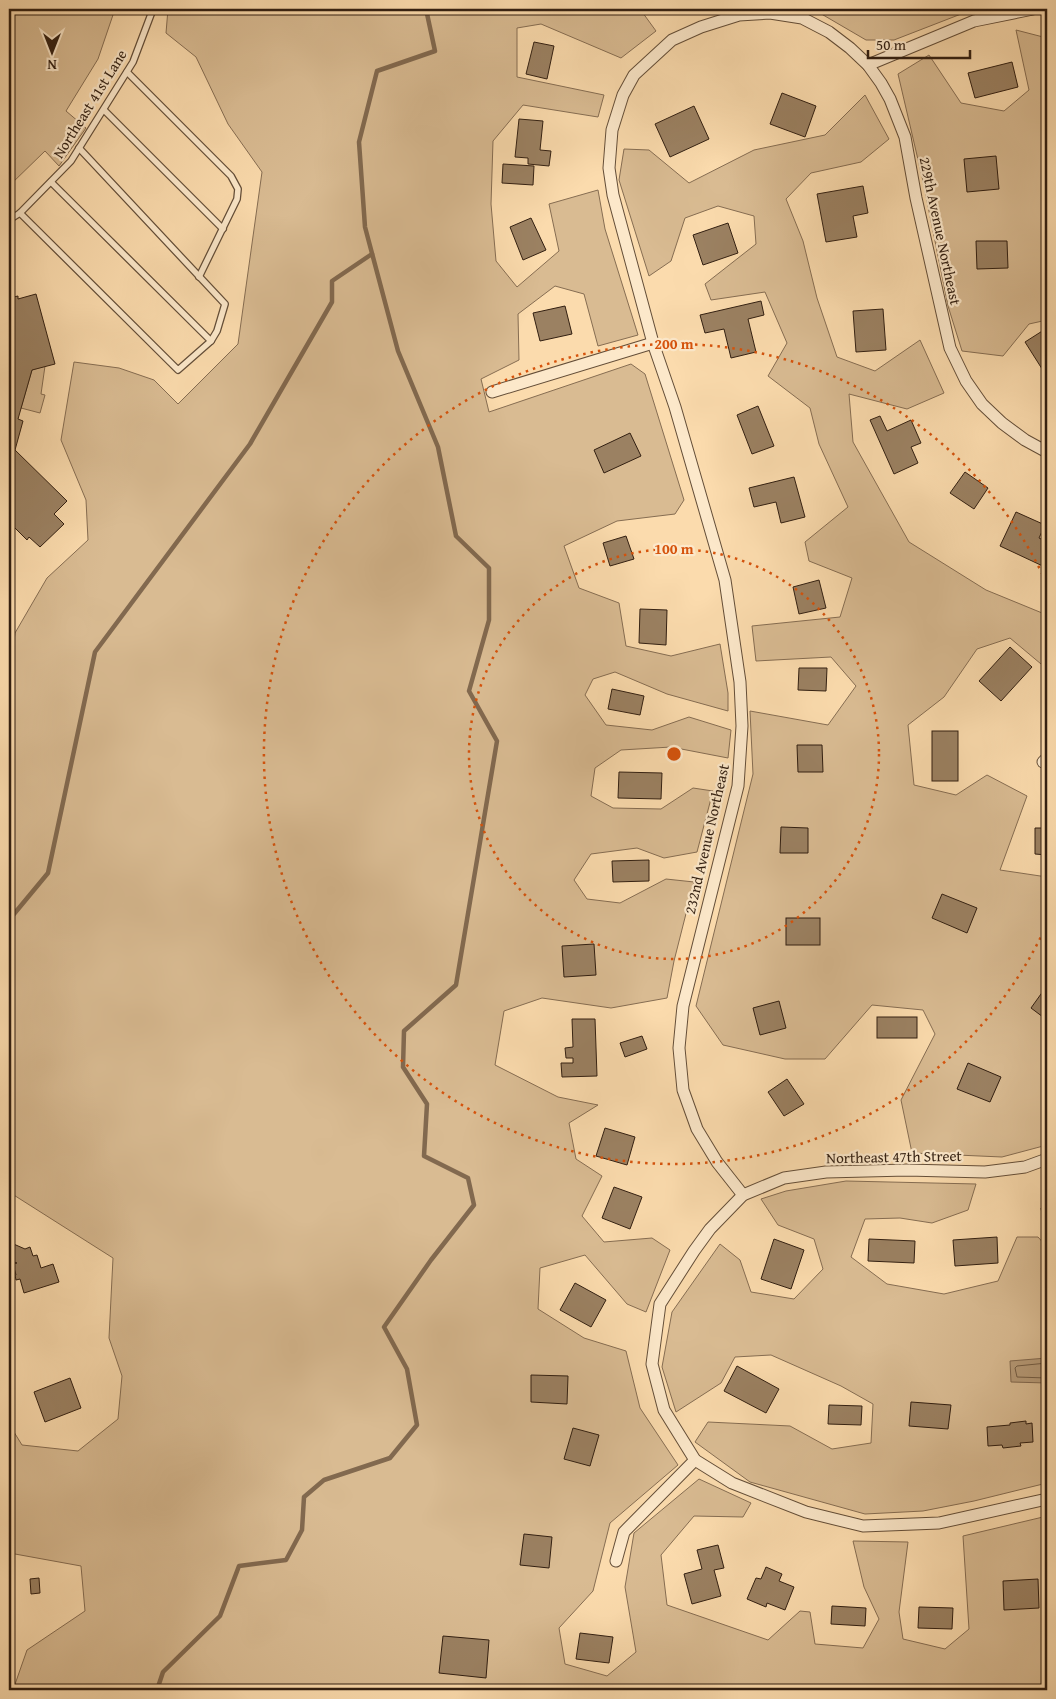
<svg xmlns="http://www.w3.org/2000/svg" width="1056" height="1699" viewBox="0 0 1056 1699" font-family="'Gentium Book Plus',serif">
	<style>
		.green { fill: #d9bb92; stroke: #866d52 }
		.water { fill: #b79b78; stroke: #82694f }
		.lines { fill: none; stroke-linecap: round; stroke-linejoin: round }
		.shore { stroke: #745d44; stroke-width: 1 }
		.stream { stroke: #82694f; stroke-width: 4.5 }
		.building { fill: #9b8162; stroke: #321f11 }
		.service-casing { stroke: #644e38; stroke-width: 8 }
		.minor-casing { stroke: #644e38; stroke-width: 13 }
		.service { stroke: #fce8ca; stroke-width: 5.5 }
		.minor { stroke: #fce8ca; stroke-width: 11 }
		.ring { fill: none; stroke: #d6530c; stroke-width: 2.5; stroke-dasharray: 2.5 5 }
		.labels { text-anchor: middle; stroke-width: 4.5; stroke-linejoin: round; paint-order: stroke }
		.street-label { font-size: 15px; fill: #321f11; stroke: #fce8ca }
		.centre { fill: #d6530c; stroke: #fce8ca; stroke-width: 2.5 }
		.ring-label { font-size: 15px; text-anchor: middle; font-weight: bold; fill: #d6530c; stroke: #fce8ca; stroke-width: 4.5; stroke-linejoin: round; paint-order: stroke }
	</style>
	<rect width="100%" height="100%" fill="#fbdbad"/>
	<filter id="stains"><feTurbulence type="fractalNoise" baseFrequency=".004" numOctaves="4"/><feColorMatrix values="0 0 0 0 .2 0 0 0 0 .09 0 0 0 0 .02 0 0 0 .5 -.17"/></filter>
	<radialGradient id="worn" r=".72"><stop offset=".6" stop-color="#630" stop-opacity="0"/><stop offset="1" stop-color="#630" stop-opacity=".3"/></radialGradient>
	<g class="green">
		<polygon points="9,9 115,9 98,59 66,111 86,128 59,166 45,151 9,186"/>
		<polygon points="168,9 640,9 656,31 621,58 541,24 517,28 517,77 604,95 598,117 523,105 493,141 491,204 496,261 517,287 559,251 549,204 598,190 605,229 638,335 598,346 584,294 555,286 518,314 519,360 481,379 489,412 631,364 645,374 684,500 675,514 617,521 564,546 579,588 619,603 626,646 671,656 720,644 728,693 728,711 667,694 615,672 593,679 585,695 606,725 652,730 689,717 731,730 728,758 671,747 621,750 595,768 591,796 613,808 661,809 693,788 713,791 697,852 664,858 637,848 591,854 574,880 587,899 620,903 666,879 694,882 674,961 667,998 611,1008 542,998 504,1011 495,1065 558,1097 598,1105 569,1123 576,1159 602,1176 582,1216 604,1242 652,1238 670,1250 646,1312 627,1304 585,1255 540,1268 538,1309 584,1338 626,1351 640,1408 678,1465 610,1523 593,1591 559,1628 565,1664 607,1676 636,1652 625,1587 634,1533 699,1479 751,1503 743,1517 694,1516 661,1555 667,1605 768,1640 800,1611 810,1612 815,1644 863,1648 879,1619 864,1587 853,1541 908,1542 899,1612 903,1639 945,1649 969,1629 963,1536 1043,1517 1047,1530 1047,1690 13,1690 27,1650 85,1611 81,1566 15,1554 9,1556 9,1424 22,1445 78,1451 118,1419 122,1376 109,1338 113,1258 9,1192 9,681 15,633 47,578 88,540 86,500 61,440 74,362 119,368 154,380 178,404 238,344 262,172 228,124 196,57 166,33"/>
		<polygon points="809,9 974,9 894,40 866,40 818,12"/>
		<polygon points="1016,30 1047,38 1047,320 1029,324 1003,356 962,351 948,306 923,181 898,74 929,55 961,103 1004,111 1029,90"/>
		<polygon points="865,95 889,139 861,162 811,173 786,199 803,241 817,298 837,357 875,371 920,340 944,393 907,409 849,394 853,442 909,542 986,590 1047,615 1047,669 1010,638 977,649 944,697 908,725 914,785 956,795 987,775 1027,796 1000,870 1047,877 1047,1145 1002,1157 912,1153 901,1100 935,1034 923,1010 872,1005 825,1059 785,1059 723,1045 696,1006 753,774 750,711 828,725 856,686 831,657 756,661 752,626 840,617 852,578 809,561 805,542 848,507 819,444 810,408 768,376 787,343 765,292 711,300 705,284 756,244 754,216 718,206 685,218 671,261 649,276 619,180 624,149 649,150 689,183 754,150 825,135"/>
		<polygon points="45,366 41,394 45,395 40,413 21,408 32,370"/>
		<polygon points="846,1181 976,1184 968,1210 932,1223 900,1218 865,1219 851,1257 887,1284 944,1294 998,1281 1017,1237 1038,1237 1047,1247 1047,1483 974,1501 923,1511 865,1514 750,1482 695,1442 708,1422 790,1426 832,1449 871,1443 873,1404 841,1386 771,1355 735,1357 721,1383 676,1412 662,1367 672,1312 720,1244 740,1260 751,1292 794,1299 823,1269 814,1239 778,1225 761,1199 786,1191"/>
	</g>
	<polygon class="water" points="1047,1358 1047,1383 1011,1382 1010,1361"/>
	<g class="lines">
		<polyline class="shore" points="1047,1363 1017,1366 1015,1368 1017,1377 1047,1378"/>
		<g class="stream">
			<polyline points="9,920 48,873 95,652 250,444 332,302 332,281 372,254"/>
			<polyline points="157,1690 163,1672 220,1616 239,1566 286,1560 302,1530 304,1497 324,1480 390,1458 417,1425 407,1369 384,1327 431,1260 474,1205 468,1178 424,1156 427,1104 403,1067 404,1031 456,985 497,741 469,691 489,620 489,568 456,536 438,447 398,351 365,227 359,142 377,71 435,51 426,9"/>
		</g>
	</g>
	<g class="building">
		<polygon points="534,42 554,46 547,79 526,74"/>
		<polygon points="1012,62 1018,87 975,98 968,73"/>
		<polygon points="782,93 816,106 805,137 770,124"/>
		<polygon points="694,106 709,139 670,157 655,124"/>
		<polygon points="519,119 543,121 540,150 551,151 549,166 528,164 528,158 515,157"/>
		<polygon points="996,156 999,189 967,192 964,159"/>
		<polygon points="503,164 534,166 533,185 502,183"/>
		<polygon points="863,186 868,213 853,216 857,237 826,242 817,194"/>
		<polygon points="531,218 546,250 523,260 510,227"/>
		<polygon points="728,223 738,253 703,265 693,235"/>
		<polygon points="976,241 1007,241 1008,268 977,269"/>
		<polygon points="36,294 55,364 32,370 18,419 23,421 15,450 67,501 54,514 64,524 40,547 29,537 27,540 9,522 9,298 18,296 18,299"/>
		<polygon points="761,301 764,315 748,319 756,352 731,358 724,329 705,333 700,315"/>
		<polygon points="565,306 572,334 540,341 533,313"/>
		<polygon points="883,309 886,350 856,352 853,311"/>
		<polygon points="1047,328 1047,370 1044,372 1025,342"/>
		<polygon points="758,406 774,446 752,454 737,415"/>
		<polygon points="880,416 887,431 911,420 921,443 911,447 918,463 894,474 870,420"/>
		<polygon points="630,433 641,456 604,473 594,450"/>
		<polygon points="965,472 988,488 974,509 950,493"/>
		<polygon points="794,477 805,517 781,523 776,502 754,507 749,488"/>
		<polygon points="1016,512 1045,525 1039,538 1047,542 1047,568 1000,546"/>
		<polygon points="626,536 634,559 610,566 603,543"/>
		<polygon points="819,580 826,608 799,614 793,587"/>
		<polygon points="640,609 667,610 666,645 639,643"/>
		<polygon points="1010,647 1032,667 1001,701 979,681"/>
		<polygon points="799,668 827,668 826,691 798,690"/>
		<polygon points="612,689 644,696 640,715 608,709"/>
		<rect x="932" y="731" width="26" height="50"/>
		<polygon points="797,745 822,745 823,772 798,772"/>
		<polygon points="619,772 662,773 661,799 618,798"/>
		<polygon points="781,827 808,828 808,853 780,853"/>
		<polygon points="1035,828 1047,828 1047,855 1035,854"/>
		<polygon points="649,860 649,881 613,882 612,861"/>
		<polygon points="942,894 977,908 967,933 932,918"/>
		<rect x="786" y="918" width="34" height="27"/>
		<polygon points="594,944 596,975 564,977 562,946"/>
		<polygon points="1046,987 1047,988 1047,1020 1031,1008"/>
		<polygon points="779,1001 786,1028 760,1035 753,1008"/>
		<rect x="877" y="1017" width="40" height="21"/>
		<polygon points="572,1019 595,1019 597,1076 562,1077 561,1063 573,1063 573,1058 566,1058 565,1048 573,1047"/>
		<polygon points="642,1036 647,1049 625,1057 620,1043"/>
		<polygon points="968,1063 1001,1077 990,1102 957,1089"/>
		<polygon points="787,1079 804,1104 784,1116 768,1092"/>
		<polygon points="605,1128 635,1137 627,1165 596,1156"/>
		<polygon points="614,1187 642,1197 630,1229 602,1218"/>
		<polygon points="1047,1207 1047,1244 1041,1208"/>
		<polygon points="997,1237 998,1263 955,1266 953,1240"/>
		<polygon points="774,1239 804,1250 791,1289 761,1279"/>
		<polygon points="869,1239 915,1241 914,1263 868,1261"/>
		<polygon points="9,1242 25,1249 30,1247 33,1256 37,1255 41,1268 53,1264 59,1282 24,1293 20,1279 16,1280 15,1275 16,1275 13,1264 17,1263 9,1260"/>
		<polygon points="575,1283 606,1300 591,1327 560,1310"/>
		<polygon points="737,1366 779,1389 766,1413 724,1391"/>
		<polygon points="531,1375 568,1376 567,1404 531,1402"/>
		<polygon points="70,1378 81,1408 45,1422 34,1392"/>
		<polygon points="911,1402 951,1405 948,1429 909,1426"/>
		<polygon points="829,1405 862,1406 861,1425 828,1424"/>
		<polygon points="1026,1421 1026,1424 1032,1423 1033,1442 1020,1443 1021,1446 1003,1448 1002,1445 988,1446 987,1427 1010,1425 1010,1423"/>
		<polygon points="573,1428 599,1435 590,1466 564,1459"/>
		<polygon points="524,1534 552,1537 549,1568 520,1565"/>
		<polygon points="718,1545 724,1568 714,1570 721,1596 692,1604 684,1574 702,1569 697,1550"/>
		<polygon points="766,1567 782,1574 779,1581 794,1587 785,1610 767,1603 766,1607 747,1599 756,1578 761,1579"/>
		<polygon points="39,1578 40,1593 31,1594 30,1579"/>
		<polygon points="1038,1579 1039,1608 1004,1610 1003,1581"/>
		<polygon points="832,1606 866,1608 865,1626 831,1624"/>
		<polygon points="919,1607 953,1608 952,1629 918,1628"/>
		<polygon points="580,1633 613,1637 609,1663 576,1659"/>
		<polygon points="443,1636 489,1640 486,1678 439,1673"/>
	</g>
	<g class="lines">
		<defs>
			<g id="service">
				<polyline points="127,72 231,176 238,189 237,199 199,277"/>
				<polyline points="104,110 223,229"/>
				<polyline points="79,148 225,304 217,331 211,341"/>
				<polyline points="20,213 178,370 211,341 51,182"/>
				<polyline points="9,220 20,213 71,161 133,62 153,9"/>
			</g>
			<g id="minor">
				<polyline points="868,65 974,21 1033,9"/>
				<polyline points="492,392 653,343"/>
				<polyline points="1043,762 1047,758"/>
				<polyline points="1047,1159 1025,1167 985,1172 907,1170 826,1172 784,1178 743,1195 710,1229 694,1251 660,1304 652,1364 664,1410 695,1460 732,1483 806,1512 863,1526 939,1523 1047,1499"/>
				<polyline points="743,1195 717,1162 697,1129 683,1090 679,1048 683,1006 738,786 742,726 740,682 725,580 675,407 653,343 613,195 609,168 612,130 623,95 634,75 672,40 701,27 739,15 770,13 802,18 829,32 850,48 868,65 881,83 890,99 905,137 916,198 950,348 966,381 982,404 1002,423 1025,440 1047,452"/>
				<polyline points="616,1561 624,1532 695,1460"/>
			</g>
		</defs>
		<use href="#service" class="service-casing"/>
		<use href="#minor" class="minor-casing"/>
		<use href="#service" class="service"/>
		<use href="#minor" class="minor"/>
	</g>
	<g class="ring">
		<circle cx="674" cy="754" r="205"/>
		<path d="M1047 924A410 410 0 1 1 1047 584"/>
	</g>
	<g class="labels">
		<g class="street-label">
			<text transform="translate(90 104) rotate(-58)" y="5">Northeast 41st Lane</text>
			<text transform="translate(940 231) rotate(78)" y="5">229th Avenue Northeast</text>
			<text transform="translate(707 839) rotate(-77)" y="5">232nd Avenue Northeast</text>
			<text transform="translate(894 1157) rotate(-1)" y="5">Northeast 47th Street</text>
		</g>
	</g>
	<circle cx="674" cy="754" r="8" class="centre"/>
	<g class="ring-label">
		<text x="674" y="349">200 m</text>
		<text x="674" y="554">100 m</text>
	</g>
	<rect width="1056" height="1699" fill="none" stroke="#fbdbad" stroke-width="30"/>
	<rect x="10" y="10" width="1036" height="1679" fill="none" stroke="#321f11" stroke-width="2.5"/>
	<rect x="15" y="15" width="1026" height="1669" fill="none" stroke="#321f11"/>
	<g transform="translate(52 52) rotate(180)" stroke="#fce8ca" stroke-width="4" paint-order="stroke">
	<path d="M0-4L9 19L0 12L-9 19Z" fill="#321f11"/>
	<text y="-8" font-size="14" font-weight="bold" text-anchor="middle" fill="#321f11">N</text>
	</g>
	<path d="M868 50v8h102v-8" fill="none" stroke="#321f11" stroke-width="2.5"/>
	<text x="876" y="50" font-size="15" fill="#321f11" stroke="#fce8ca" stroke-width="4" paint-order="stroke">50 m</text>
	<rect width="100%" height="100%" filter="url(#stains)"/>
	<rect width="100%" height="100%" fill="url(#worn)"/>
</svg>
